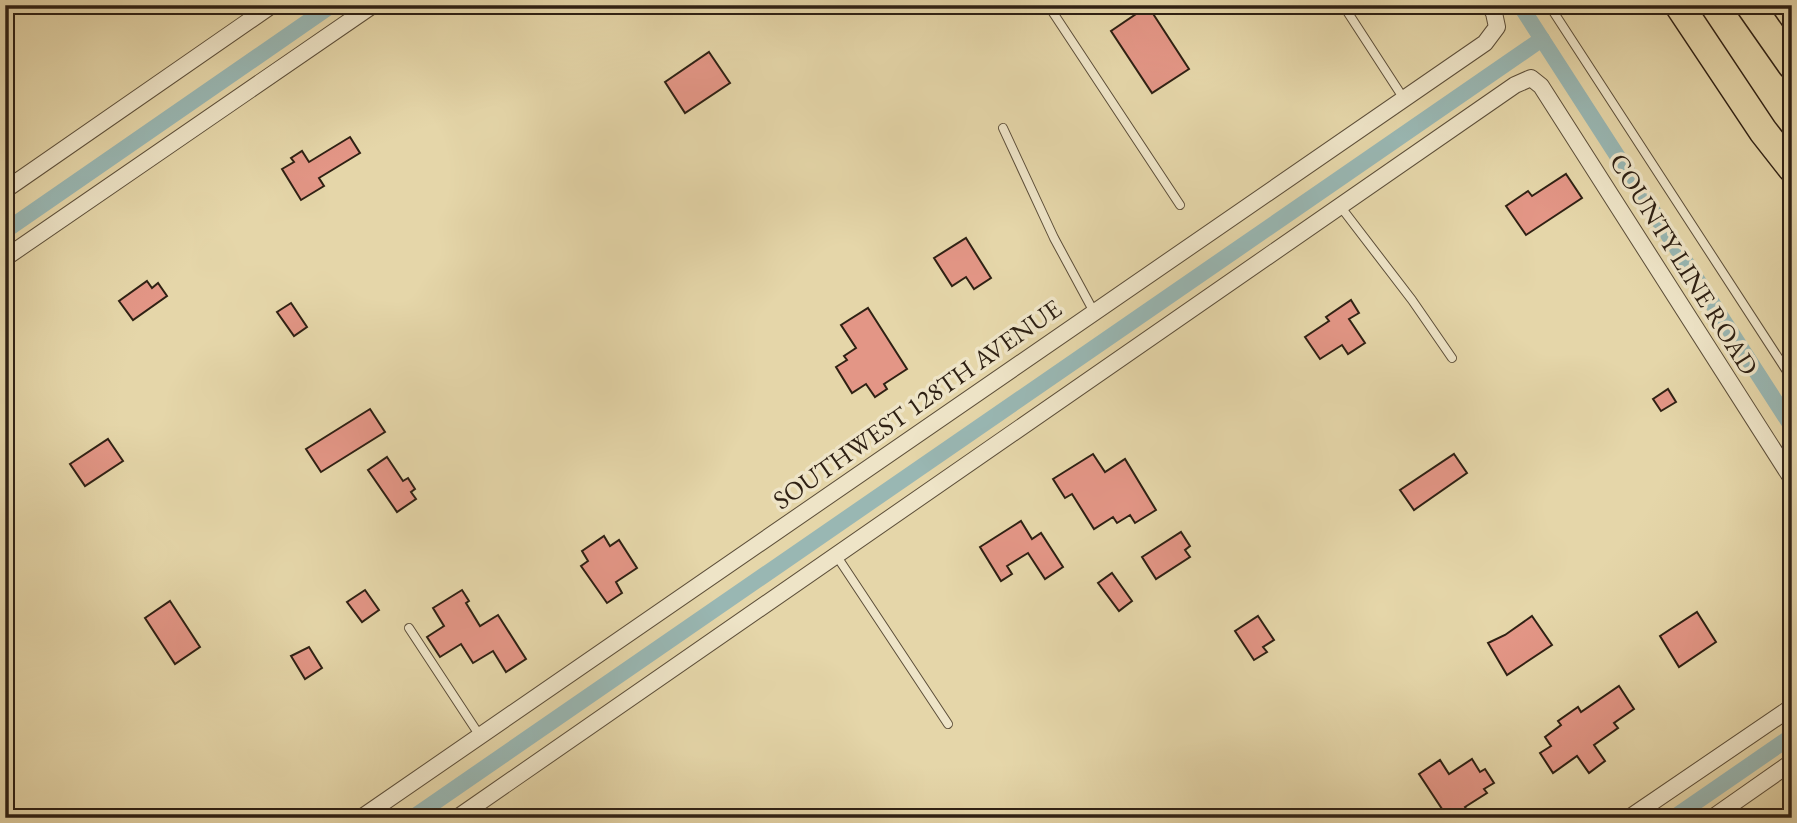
<svg xmlns="http://www.w3.org/2000/svg" width="1797" height="823" viewBox="0 0 1797 823" font-family="'EB Garamond',serif">
	<style>
		.lines { fill: none; stroke-linecap: round; stroke-linejoin: round }
		.canal { stroke: #99b7b3; stroke-width: 16 }
		.building { fill: #e39686; stroke: #2f2114; stroke-width: 2 }
		.service-casing { stroke: #5c4e39; stroke-width: 10 }
		.minor-casing { stroke: #5c4e39; stroke-width: 18 }
		.motorway-casing { stroke: #2f2114; stroke-width: 31 }
		.service { stroke: #eee4c7; stroke-width: 8 }
		.minor { stroke: #eee4c7; stroke-width: 16 }
		.motorway { stroke: #e5d6a9; stroke-width: 28 }
		.labels { text-anchor: middle; stroke-width: 7; stroke-linejoin: round; paint-order: stroke }
		.street-label { font-size: 26px; fill: #2f2114; stroke: #eee4c7 }
	</style>
	<rect width="100%" height="100%" fill="#e5d6a9"/>
	<filter id="stains"><feTurbulence type="fractalNoise" baseFrequency=".00286" numOctaves="4"/><feColorMatrix values="0 0 0 0 .2 0 0 0 0 .09 0 0 0 0 .02 0 0 0 .5 -.17"/></filter>
	<radialGradient id="worn" r=".72"><stop offset=".6" stop-color="#630" stop-opacity="0"/><stop offset="1" stop-color="#630" stop-opacity=".3"/></radialGradient>
	<g class="lines">
		<g class="canal">
			<polyline points="1520,5 1792,427"/>
			<polyline points="5,231 332,5"/>
			<polyline points="412,818 1542,39"/>
			<polyline points="1673,818 1792,736"/>
		</g>
	</g>
	<g class="building">
		<polygon points="1148,6 1189,69 1152,93 1111,31"/>
		<polygon points="709,52 730,83 685,113 665,82"/>
		<polygon points="350,137 360,153 319,178 324,186 301,200 282,169 294,162 291,158 302,151 309,162"/>
		<polygon points="1566,174 1582,198 1526,235 1506,206 1528,191 1532,196"/>
		<polygon points="966,238 991,278 974,289 966,277 952,286 934,258"/>
		<polygon points="147,281 152,288 158,283 167,296 133,320 119,301"/>
		<polygon points="1351,300 1359,313 1349,319 1365,343 1348,354 1342,345 1320,359 1305,337 1329,321 1326,317"/>
		<polygon points="291,303 307,327 294,336 277,312"/>
		<polygon points="868,308 907,369 884,384 887,389 875,397 866,384 852,393 836,367 847,360 844,356 856,348 841,325"/>
		<polygon points="1668,389 1676,402 1661,411 1653,399"/>
		<polygon points="370,409 385,432 321,472 306,449"/>
		<polygon points="108,439 123,461 85,486 70,464"/>
		<polygon points="1093,454 1105,472 1125,459 1156,510 1135,523 1130,515 1117,523 1113,517 1094,529 1072,494 1065,498 1053,479"/>
		<polygon points="1454,454 1467,473 1414,510 1400,490"/>
		<polygon points="387,457 403,481 408,478 415,489 411,492 416,499 397,512 368,470"/>
		<polygon points="1021,521 1032,539 1041,533 1063,567 1045,579 1028,553 1007,566 1012,574 1001,581 980,547"/>
		<polygon points="1181,532 1190,546 1185,550 1190,557 1156,579 1142,557"/>
		<polygon points="604,536 610,546 619,540 637,568 616,582 622,593 607,603 581,566 588,561 582,551"/>
		<polygon points="1112,573 1132,601 1119,611 1098,583"/>
		<polygon points="365,590 379,610 362,622 347,602"/>
		<polygon points="462,590 469,601 466,603 480,626 498,615 526,659 506,672 493,651 473,663 461,644 440,657 427,637 444,626 433,608"/>
		<polygon points="170,601 200,647 175,664 145,618"/>
		<polygon points="1697,612 1716,642 1679,667 1660,636"/>
		<polygon points="1258,616 1274,640 1263,647 1267,652 1254,660 1235,631"/>
		<polygon points="1532,616 1552,645 1507,675 1488,643 1505,635"/>
		<polygon points="309,647 322,668 305,679 291,656"/>
		<polygon points="1619,686 1634,709 1614,723 1618,728 1594,745 1605,761 1589,773 1577,756 1553,773 1540,753 1551,746 1545,737 1561,725 1558,721 1578,707 1581,712"/>
		<polygon points="1472,759 1480,772 1485,769 1494,783 1484,789 1487,793 1465,807 1472,818 1448,818 1419,774 1440,760 1449,774"/>
	</g>
	<g class="lines">
		<defs>
			<g id="service">
				<polyline points="1048,5 1180,205"/>
				<polyline points="1343,5 1404,99"/>
				<polyline points="1549,5 1792,379"/>
				<polyline points="1003,128 1054,238 1094,312"/>
				<polyline points="1340,206 1412,300 1452,358"/>
				<polyline points="836,555 948,724"/>
				<polyline points="409,628 480,736"/>
			</g>
			<g id="minor">
				<polyline points="5,190 272,5"/>
				<polyline points="5,258 373,5"/>
				<polyline points="361,818 1485,43 1497,27 1494,13 1489,5"/>
				<polyline points="457,818 1515,85 1531,78 1541,86 1792,479"/>
				<polyline points="1629,818 1792,707"/>
				<polyline points="1712,818 1792,762"/>
			</g>
			<g id="motorway">
				<polyline points="1679,5 1763,131 1792,168"/>
				<polyline points="1750,5 1792,65"/>
			</g>
		</defs>
		<use href="#service" class="service-casing"/>
		<use href="#minor" class="minor-casing"/>
		<use href="#motorway" class="motorway-casing"/>
		<use href="#service" class="service"/>
		<use href="#minor" class="minor"/>
		<use href="#motorway" class="motorway"/>
	</g>
	<g class="labels">
		<g class="street-label">
			<text transform="translate(1684 264) rotate(58)" y="9">COUNTY LINE ROAD</text>
			<text transform="translate(917 404) rotate(-35)" y="9">SOUTHWEST 128TH AVENUE</text>
		</g>
	</g>
	<rect width="1797" height="823" fill="none" stroke="#e5d6a9" stroke-width="28"/>
	<rect x="7" y="7" width="1783" height="809" fill="none" stroke="#2f2114" stroke-width="3.5"/>
	<rect x="14" y="14" width="1769" height="795" fill="none" stroke="#2f2114" stroke-width="2"/>
	<rect width="100%" height="100%" filter="url(#stains)"/>
	<rect width="100%" height="100%" fill="url(#worn)"/>
</svg>
